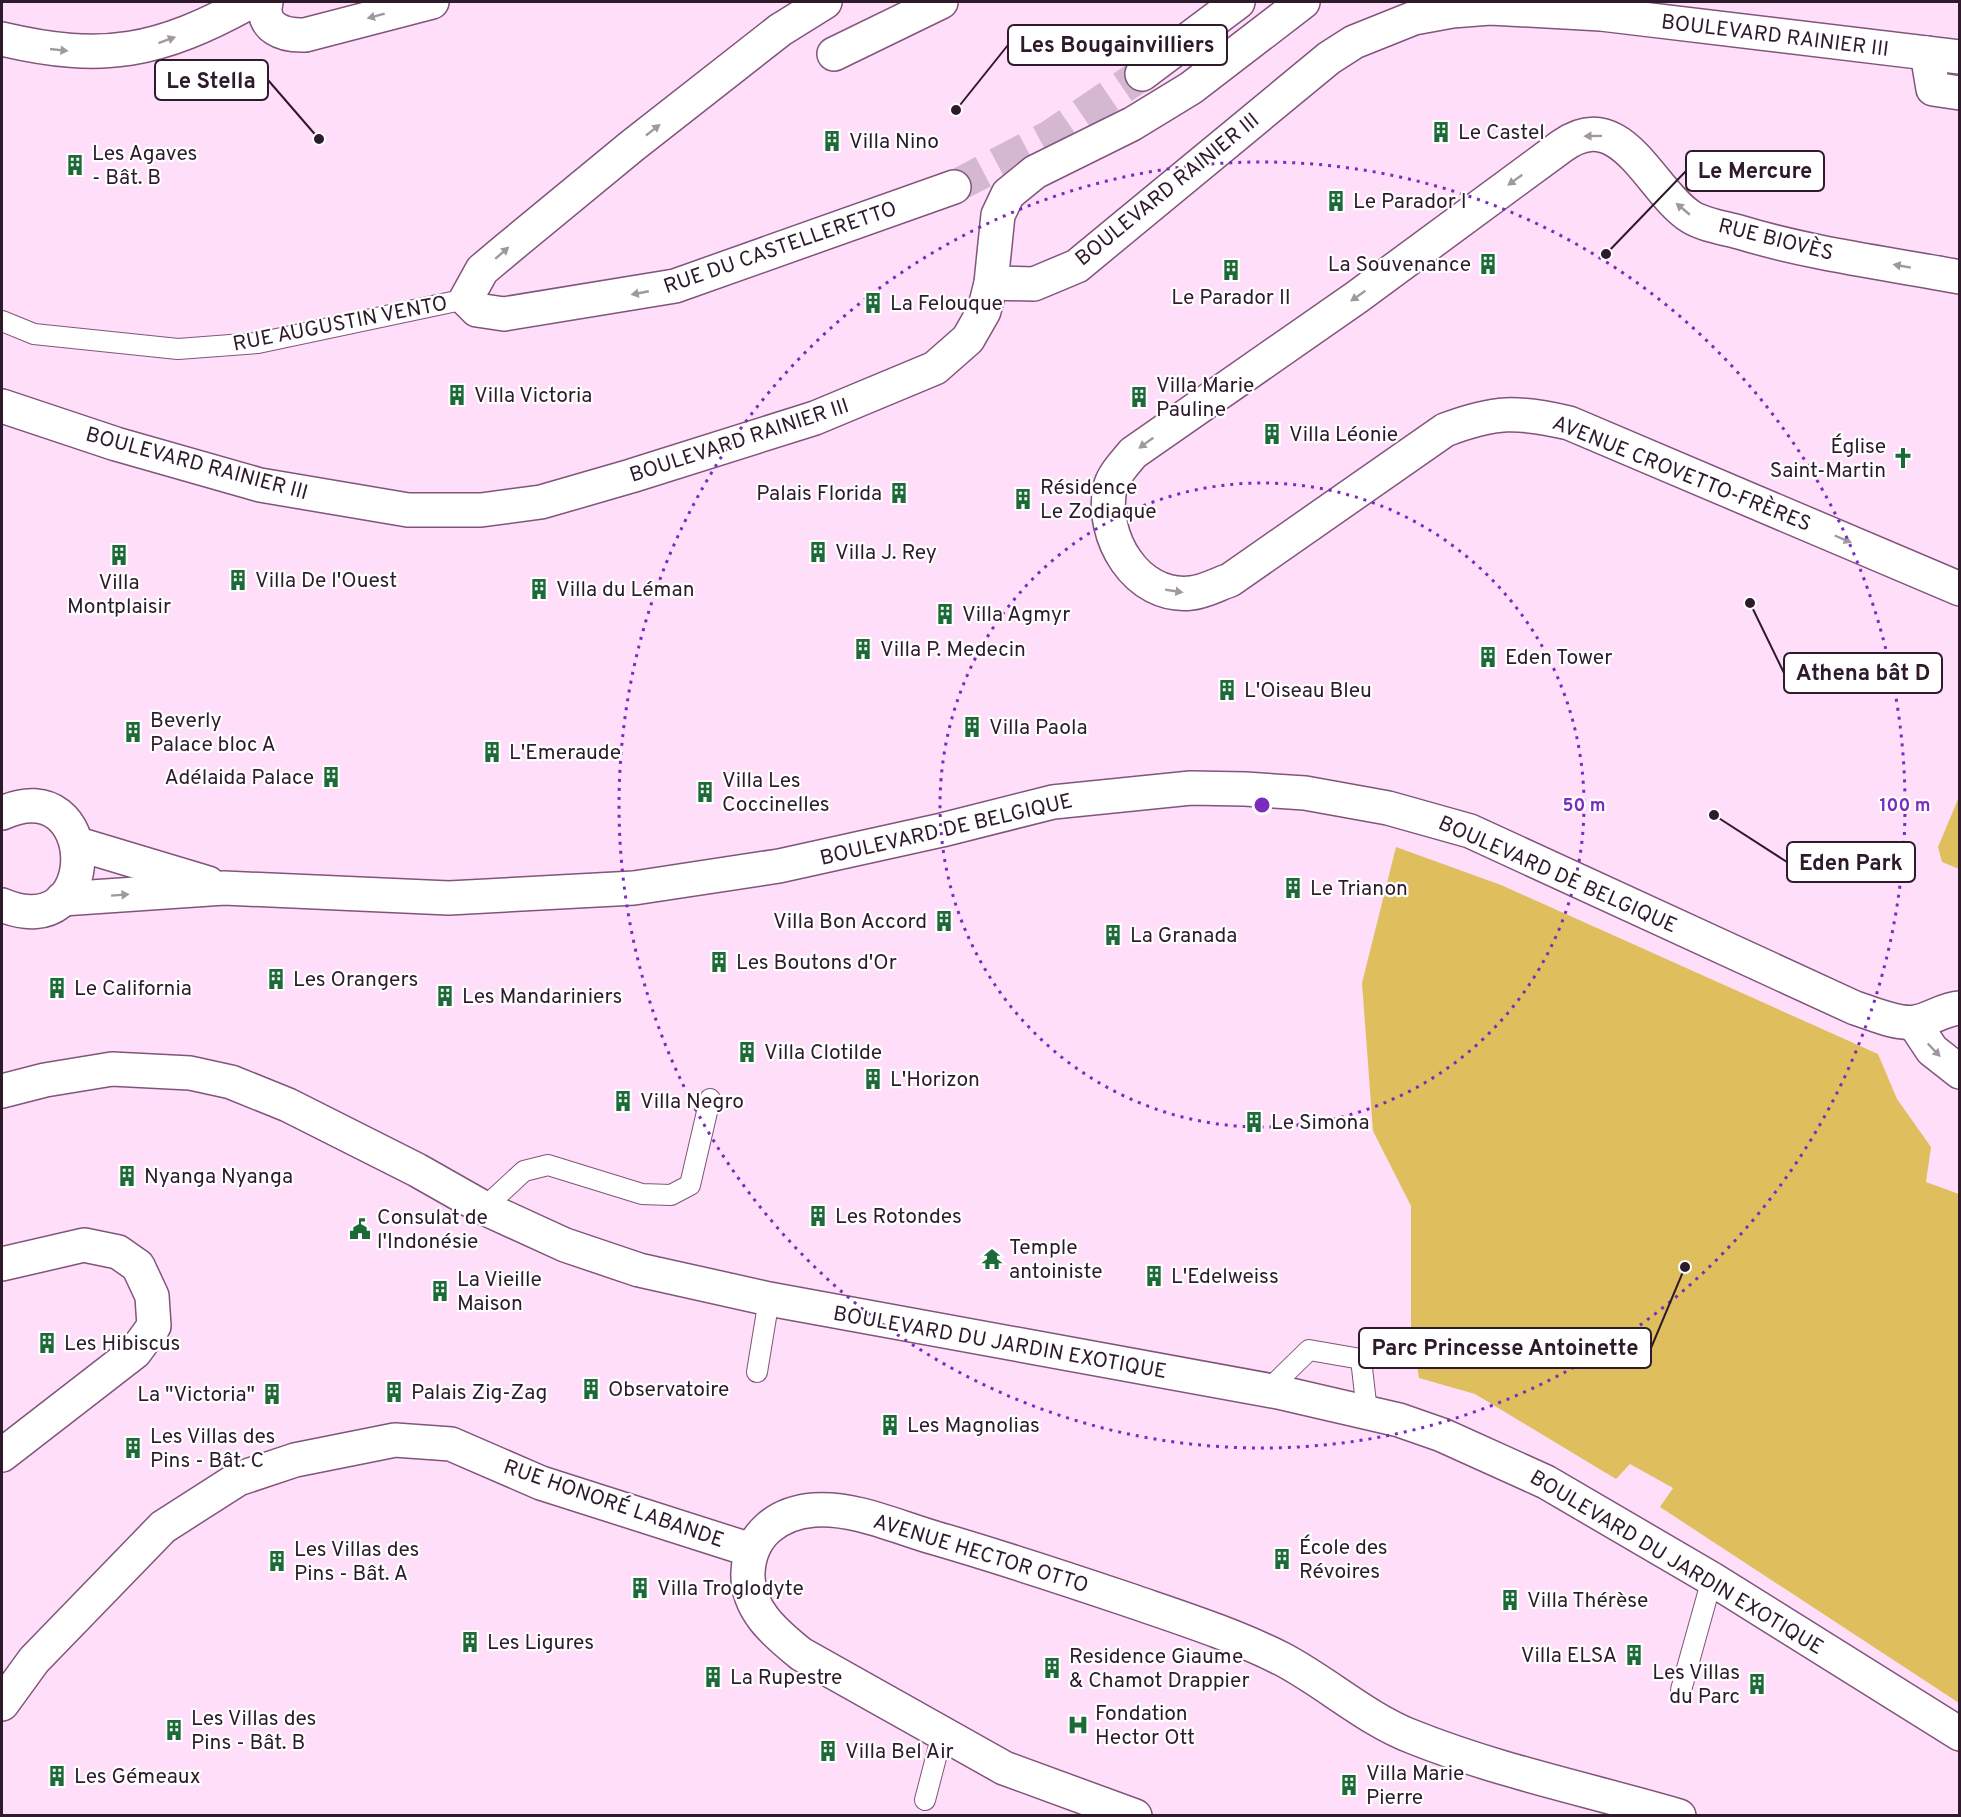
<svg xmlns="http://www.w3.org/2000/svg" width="1961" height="1817" viewBox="0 0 1961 1817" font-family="Overpass,sans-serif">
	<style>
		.green { fill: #dfbf5d }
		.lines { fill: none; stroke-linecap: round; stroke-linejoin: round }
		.street-tunnel { stroke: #d4b7d0; stroke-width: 33; stroke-dasharray: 33 16; stroke-linecap: butt }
		.lane-casing { stroke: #81547b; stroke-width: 22 }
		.street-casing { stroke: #81547b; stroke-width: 36 }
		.secondary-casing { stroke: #81547b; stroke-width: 36 }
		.lane { stroke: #fff; stroke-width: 20 }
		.street { stroke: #fff; stroke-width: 33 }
		.secondary { stroke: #fff; stroke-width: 33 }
		.oneway { fill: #a098a0 }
		.ring { fill: none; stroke: #7b2cbf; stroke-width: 3; stroke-dasharray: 3 6 }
		.labels { text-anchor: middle; stroke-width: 4.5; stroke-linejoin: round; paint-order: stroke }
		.street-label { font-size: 21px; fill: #2d1a2b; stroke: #fff }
		.poi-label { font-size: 21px; fill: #2d1a2b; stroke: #fff; text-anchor: start }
		.centre { fill: #7b2cbf; stroke: #fff; stroke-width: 3 }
		.ring-label { font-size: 18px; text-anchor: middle; font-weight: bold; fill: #7b2cbf; stroke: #fff; stroke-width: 4.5; stroke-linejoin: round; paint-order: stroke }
		.leader { fill: none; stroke: #2d1a2b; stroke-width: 2 }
		.callout-dot { fill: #2d1a2b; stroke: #fff; stroke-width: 2 }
		.callout { fill: #fff; stroke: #2d1a2b; stroke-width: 2 }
		.callout-label { font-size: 22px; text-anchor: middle; font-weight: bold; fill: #2d1a2b }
	</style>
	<rect width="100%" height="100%" fill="#fedef9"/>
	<g class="green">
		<polygon points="1959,797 1960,869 1959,869 1942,862 1938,847"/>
		<polygon points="1396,847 1501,885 1878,1054 1897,1099 1931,1147 1926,1182 1959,1194 1959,1703 1660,1507 1673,1488 1630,1464 1616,1479 1475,1394 1419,1378 1411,1328 1411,1206 1373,1131 1362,983"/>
	</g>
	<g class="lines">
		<polyline class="street-tunnel" points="954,187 1051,136 1142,74"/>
		<defs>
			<g id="lane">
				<polyline points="2,321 34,334 178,349 258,343 466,299"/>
				<polyline points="484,1208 524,1171 548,1165 642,1194 671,1195 690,1185 710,1099"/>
				<polyline points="757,1372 769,1299"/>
				<polyline points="1268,1390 1309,1350 1361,1359 1367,1412"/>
				<polyline points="1681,1690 1712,1579"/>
				<polyline points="925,1800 938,1750 946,1735"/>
			</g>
			<g id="street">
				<path d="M 266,2 C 260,28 284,36 305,35 L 432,2"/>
				<polyline points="825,2 780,30 632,146 507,249 482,270 466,299 477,310 504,314 675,286 954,187"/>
				<path d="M 2,39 C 104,63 159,52 250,2"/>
				<polyline points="1927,53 1933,89 1960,93"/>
				<polyline points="834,54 941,2"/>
				<polyline points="1142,74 1238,2"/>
				<path d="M 1960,277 C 1886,263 1811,254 1739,232 C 1724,228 1704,225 1691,217 C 1650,191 1622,103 1562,146 L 1357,297 L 1133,453 C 1125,463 1112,476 1110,488 C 1100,536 1136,599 1191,593 C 1204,592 1218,584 1230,580 L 1445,430 C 1495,411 1517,411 1569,423 L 1960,589"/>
				<polyline points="991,283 1034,284 1077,266 1329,58 1354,42 1414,18 1452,11 1490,8 1601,14 1960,57"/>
				<polyline points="2,1264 84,1245 118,1252 138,1266 152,1296 154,1326 135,1352 2,1455"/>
				<polyline points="2,1704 34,1660 163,1527 238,1479 295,1460 395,1440 451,1444 541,1483 751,1550"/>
				<path d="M 1135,1816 L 1004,1768 L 801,1654 C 775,1633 746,1609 748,1572 C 750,1535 777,1513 814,1510 C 854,1507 897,1527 935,1538 C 1000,1557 1064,1578 1129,1600 C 1181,1618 1232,1634 1282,1659 C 1326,1682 1366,1719 1413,1737 C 1498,1771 1590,1790 1679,1816"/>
			</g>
			<g id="secondary">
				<polyline points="2,406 116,444 260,485 408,510 481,510 541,502 631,476 815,418 935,368 968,339 984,311 991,283 998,215 1008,194 1035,172 1132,124 1191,88 1303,2"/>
				<path d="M 2,813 C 101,768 105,948 2,905"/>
				<polyline points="78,844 208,883"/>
				<path d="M 62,899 L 224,888 L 449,898 L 634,888 L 779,866 L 942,830 L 1053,802 L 1191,788 L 1245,789 L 1305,793 L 1388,808 L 1470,831 L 1855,1008 C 1872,1013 1897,1025 1915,1022 C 1930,1020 1943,1009 1960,1008"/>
				<polyline points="1914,1023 1932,1050 1960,1072"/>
				<polyline points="2,1091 45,1080 112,1069 190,1073 231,1082 288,1105 417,1170 484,1208 565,1245 639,1270 769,1299 1278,1392 1399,1420 1442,1435 1546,1482 1712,1579 1960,1734"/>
			</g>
		</defs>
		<use href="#lane" class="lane-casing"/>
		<use href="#street" class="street-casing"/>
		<use href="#secondary" class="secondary-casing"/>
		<use href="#lane" class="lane"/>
		<use href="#street" class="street"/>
		<use href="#secondary" class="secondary"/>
	</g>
	<defs><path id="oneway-solid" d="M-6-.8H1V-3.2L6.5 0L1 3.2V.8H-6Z" transform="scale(1.5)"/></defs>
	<g class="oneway">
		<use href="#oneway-solid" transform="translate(376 16) rotate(165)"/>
		<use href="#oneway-solid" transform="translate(167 40) rotate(-20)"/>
		<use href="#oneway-solid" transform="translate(59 50) rotate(6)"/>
		<use href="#oneway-solid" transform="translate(653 130) rotate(-38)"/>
		<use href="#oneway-solid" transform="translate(1593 136) rotate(179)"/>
		<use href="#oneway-solid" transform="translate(1515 180) rotate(144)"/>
		<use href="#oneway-solid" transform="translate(1683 209) rotate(-140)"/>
		<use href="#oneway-solid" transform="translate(502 253) rotate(-41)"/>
		<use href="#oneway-solid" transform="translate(1902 266) rotate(-170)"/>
		<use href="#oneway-solid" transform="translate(640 293) rotate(169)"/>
		<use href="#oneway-solid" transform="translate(1358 296) rotate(145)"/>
		<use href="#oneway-solid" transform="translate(1146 443) rotate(144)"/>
		<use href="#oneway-solid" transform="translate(1843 539) rotate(23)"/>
		<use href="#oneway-solid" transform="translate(1174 591) rotate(9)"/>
		<use href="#oneway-solid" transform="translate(120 895) rotate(-4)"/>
		<use href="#oneway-solid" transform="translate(1934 1050) rotate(46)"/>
	</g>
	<g class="ring">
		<circle cx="1262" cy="805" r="322"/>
		<circle cx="1262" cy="805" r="643"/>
	</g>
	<defs>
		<symbol id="building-bare" viewBox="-9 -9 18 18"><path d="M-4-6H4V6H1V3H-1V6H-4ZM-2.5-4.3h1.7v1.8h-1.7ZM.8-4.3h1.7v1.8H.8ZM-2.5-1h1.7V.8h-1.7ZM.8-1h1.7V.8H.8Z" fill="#1d6a39" stroke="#fff" stroke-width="2.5" paint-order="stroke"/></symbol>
		<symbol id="church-bare" viewBox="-9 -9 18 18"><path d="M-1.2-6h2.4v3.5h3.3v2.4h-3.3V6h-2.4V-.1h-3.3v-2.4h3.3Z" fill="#1d6a39" stroke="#fff" stroke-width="2.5" paint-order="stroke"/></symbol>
		<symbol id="civic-bare" viewBox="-9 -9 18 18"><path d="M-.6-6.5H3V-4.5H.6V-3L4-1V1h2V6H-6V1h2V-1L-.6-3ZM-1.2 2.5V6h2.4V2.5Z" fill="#1d6a39" stroke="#fff" stroke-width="2.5" paint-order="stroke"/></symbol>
		<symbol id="temple-bare" viewBox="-9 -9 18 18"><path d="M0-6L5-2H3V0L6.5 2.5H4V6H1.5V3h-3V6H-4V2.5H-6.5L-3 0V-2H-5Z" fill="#1d6a39" stroke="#fff" stroke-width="2.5" paint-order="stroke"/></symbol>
		<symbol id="hospital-bare" viewBox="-9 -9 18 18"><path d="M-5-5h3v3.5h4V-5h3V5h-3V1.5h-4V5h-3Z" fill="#1d6a39" stroke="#fff" stroke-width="2.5" paint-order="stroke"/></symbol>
	</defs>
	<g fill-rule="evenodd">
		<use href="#building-bare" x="1426" y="117" width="30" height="30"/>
		<use href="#building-bare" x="817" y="126" width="30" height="30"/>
		<use href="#building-bare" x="60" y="150" width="30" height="30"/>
		<use href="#building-bare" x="1321" y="186" width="30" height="30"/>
		<use href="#building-bare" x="1473" y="249" width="30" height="30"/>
		<use href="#building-bare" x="1216" y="255" width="30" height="30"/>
		<use href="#building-bare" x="858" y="288" width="30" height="30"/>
		<use href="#building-bare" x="442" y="380" width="30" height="30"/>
		<use href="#building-bare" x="1124" y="382" width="30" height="30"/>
		<use href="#building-bare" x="1257" y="419" width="30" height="30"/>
		<use href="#church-bare" x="1888" y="443" width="30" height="30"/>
		<use href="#building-bare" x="884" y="478" width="30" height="30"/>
		<use href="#building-bare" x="1008" y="484" width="30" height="30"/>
		<use href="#building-bare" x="803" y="537" width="30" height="30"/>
		<use href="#building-bare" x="104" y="540" width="30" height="30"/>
		<use href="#building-bare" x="223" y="565" width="30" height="30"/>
		<use href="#building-bare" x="524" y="574" width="30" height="30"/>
		<use href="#building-bare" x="930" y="599" width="30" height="30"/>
		<use href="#building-bare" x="848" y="634" width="30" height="30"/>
		<use href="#building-bare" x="1473" y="642" width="30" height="30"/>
		<use href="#building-bare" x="1212" y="675" width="30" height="30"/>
		<use href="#building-bare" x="957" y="712" width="30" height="30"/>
		<use href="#building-bare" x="118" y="717" width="30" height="30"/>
		<use href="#building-bare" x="477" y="737" width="30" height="30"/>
		<use href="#building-bare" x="316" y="762" width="30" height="30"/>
		<use href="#building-bare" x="690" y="777" width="30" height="30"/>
		<use href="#building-bare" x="1278" y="873" width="30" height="30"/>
		<use href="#building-bare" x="929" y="906" width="30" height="30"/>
		<use href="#building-bare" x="1098" y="920" width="30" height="30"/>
		<use href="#building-bare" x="704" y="947" width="30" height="30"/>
		<use href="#building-bare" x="261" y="964" width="30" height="30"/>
		<use href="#building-bare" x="42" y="973" width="30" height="30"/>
		<use href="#building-bare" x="430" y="981" width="30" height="30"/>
		<use href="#building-bare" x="732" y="1037" width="30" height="30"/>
		<use href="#building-bare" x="858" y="1064" width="30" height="30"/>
		<use href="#building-bare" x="608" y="1086" width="30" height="30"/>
		<use href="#building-bare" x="1239" y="1107" width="30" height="30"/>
		<use href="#building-bare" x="112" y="1161" width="30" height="30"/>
		<use href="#building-bare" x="803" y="1201" width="30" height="30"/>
		<use href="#civic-bare" x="345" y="1214" width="30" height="30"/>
		<use href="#temple-bare" x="977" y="1244" width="30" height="30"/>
		<use href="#building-bare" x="1139" y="1261" width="30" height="30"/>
		<use href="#building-bare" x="425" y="1276" width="30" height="30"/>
		<use href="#building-bare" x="32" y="1328" width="30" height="30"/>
		<use href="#building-bare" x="576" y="1374" width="30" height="30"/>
		<use href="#building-bare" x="379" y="1377" width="30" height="30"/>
		<use href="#building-bare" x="257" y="1379" width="30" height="30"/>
		<use href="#building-bare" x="875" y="1410" width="30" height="30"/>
		<use href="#building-bare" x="118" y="1433" width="30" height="30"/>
		<use href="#building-bare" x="1267" y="1544" width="30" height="30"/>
		<use href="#building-bare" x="262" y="1546" width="30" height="30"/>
		<use href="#building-bare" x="625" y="1573" width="30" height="30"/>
		<use href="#building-bare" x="1495" y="1585" width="30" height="30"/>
		<use href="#building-bare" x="455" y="1627" width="30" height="30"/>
		<use href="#building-bare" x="1619" y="1640" width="30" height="30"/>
		<use href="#building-bare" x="1037" y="1653" width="30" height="30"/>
		<use href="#building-bare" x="698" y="1662" width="30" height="30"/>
		<use href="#building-bare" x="1742" y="1669" width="30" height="30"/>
		<use href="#hospital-bare" x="1063" y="1710" width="30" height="30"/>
		<use href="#building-bare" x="159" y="1715" width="30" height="30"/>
		<use href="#building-bare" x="813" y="1736" width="30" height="30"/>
		<use href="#building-bare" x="42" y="1761" width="30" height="30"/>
		<use href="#building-bare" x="1334" y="1770" width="30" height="30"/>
	</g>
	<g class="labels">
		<g class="street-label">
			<text transform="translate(1775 35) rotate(7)" y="7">BOULEVARD RAINIER III</text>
			<text transform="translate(1167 189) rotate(-39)" y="7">BOULEVARD RAINIER III</text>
			<text transform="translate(1776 239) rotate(14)" y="7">RUE BIOVÈS</text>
			<text transform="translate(780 247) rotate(-19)" y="7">RUE DU CASTELLERETTO</text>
			<text transform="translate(340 323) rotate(-11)" y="7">RUE AUGUSTIN VENTO</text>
			<text transform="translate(739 440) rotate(-18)" y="7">BOULEVARD RAINIER III</text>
			<text transform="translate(197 463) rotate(15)" y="7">BOULEVARD RAINIER III</text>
			<text transform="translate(1682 473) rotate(22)" y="7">AVENUE CROVETTO-FRÈRES</text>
			<text transform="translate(946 829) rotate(-13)" y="7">BOULEVARD DE BELGIQUE</text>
			<text transform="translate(1558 874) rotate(24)" y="7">BOULEVARD DE BELGIQUE</text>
			<text transform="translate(1000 1342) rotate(10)" y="7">BOULEVARD DU JARDIN EXOTIQUE</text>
			<text transform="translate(614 1503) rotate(19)" y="7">RUE HONORÉ LABANDE</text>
			<text transform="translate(981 1553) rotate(17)" y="7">AVENUE HECTOR OTTO</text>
			<text transform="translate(1677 1562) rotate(31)" y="7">BOULEVARD DU JARDIN EXOTIQUE</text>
		</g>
		<g class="poi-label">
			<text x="1458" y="139">Le Castel</text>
			<text x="849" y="148">Villa Nino</text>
			<text x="92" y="160">Les Agaves<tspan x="92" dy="24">- Bât. B</tspan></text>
			<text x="1353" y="208">Le Parador I</text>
			<text x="1471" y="271" text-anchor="end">La Souvenance</text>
			<text x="1231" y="304" text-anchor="middle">Le Parador II</text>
			<text x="890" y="310">La Felouque</text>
			<text x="1156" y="392">Villa Marie<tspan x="1156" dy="24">Pauline</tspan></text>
			<text x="474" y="402">Villa Victoria</text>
			<text x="1289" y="441">Villa Léonie</text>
			<text x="1886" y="453" text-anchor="end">Église<tspan x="1886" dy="24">Saint-Martin</tspan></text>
			<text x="1040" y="494">Résidence<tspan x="1040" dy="24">Le Zodiaque</tspan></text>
			<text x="882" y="500" text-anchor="end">Palais Florida</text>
			<text x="835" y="559">Villa J. Rey</text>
			<text x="255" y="587">Villa De l'Ouest</text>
			<text x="119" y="589" text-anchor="middle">Villa<tspan x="119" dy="24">Montplaisir</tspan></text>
			<text x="556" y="596">Villa du Léman</text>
			<text x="962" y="621">Villa Agmyr</text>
			<text x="880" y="656">Villa P. Medecin</text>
			<text x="1505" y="664">Eden Tower</text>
			<text x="1244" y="697">L'Oiseau Bleu</text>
			<text x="150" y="727">Beverly<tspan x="150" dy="24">Palace bloc A</tspan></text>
			<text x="989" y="734">Villa Paola</text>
			<text x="509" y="759">L'Emeraude</text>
			<text x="314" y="784" text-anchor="end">Adélaida Palace</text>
			<text x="722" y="787">Villa Les<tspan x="722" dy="24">Coccinelles</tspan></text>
			<text x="1310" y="895">Le Trianon</text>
			<text x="927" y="928" text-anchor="end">Villa Bon Accord</text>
			<text x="1130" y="942">La Granada</text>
			<text x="736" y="969">Les Boutons d'Or</text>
			<text x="293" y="986">Les Orangers</text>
			<text x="74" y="995">Le California</text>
			<text x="462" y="1003">Les Mandariniers</text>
			<text x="764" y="1059">Villa Clotilde</text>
			<text x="890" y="1086">L'Horizon</text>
			<text x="640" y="1108">Villa Negro</text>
			<text x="1271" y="1129">Le Simona</text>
			<text x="144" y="1183">Nyanga Nyanga</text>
			<text x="835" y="1223">Les Rotondes</text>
			<text x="377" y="1224">Consulat de<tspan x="377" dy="24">l'Indonésie</tspan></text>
			<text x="1009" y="1254">Temple<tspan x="1009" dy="24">antoiniste</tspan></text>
			<text x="1171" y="1283">L'Edelweiss</text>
			<text x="457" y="1286">La Vieille<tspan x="457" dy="24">Maison</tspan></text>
			<text x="64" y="1350">Les Hibiscus</text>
			<text x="608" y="1396">Observatoire</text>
			<text x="411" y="1399">Palais Zig-Zag</text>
			<text x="255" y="1401" text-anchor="end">La "Victoria"</text>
			<text x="907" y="1432">Les Magnolias</text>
			<text x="150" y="1443">Les Villas des<tspan x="150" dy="24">Pins - Bât. C</tspan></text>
			<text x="1299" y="1554">École des<tspan x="1299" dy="24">Révoires</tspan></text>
			<text x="294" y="1556">Les Villas des<tspan x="294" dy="24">Pins - Bât. A</tspan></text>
			<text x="657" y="1595">Villa Troglodyte</text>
			<text x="1527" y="1607">Villa Thérèse</text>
			<text x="487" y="1649">Les Ligures</text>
			<text x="1617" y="1662" text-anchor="end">Villa ELSA</text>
			<text x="1069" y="1663">Residence Giaume<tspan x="1069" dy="24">&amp; Chamot Drappier</tspan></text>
			<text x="1740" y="1679" text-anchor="end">Les Villas<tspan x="1740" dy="24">du Parc</tspan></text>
			<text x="730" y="1684">La Rupestre</text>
			<text x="1095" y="1720">Fondation<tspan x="1095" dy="24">Hector Ott</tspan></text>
			<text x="191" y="1725">Les Villas des<tspan x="191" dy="24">Pins - Bât. B</tspan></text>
			<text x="845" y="1758">Villa Bel Air</text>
			<text x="1366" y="1780">Villa Marie<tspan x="1366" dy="24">Pierre</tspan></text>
			<text x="74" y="1783">Les Gémeaux</text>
		</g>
	</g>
	<circle cx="1262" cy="805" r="9" class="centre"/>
	<g class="ring-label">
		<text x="1584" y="811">50 m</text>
		<text x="1905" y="811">100 m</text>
	</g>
	<path class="leader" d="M956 110L1008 45M319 139L268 80M1606 254L1686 171M1750 603L1784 673M1714 815L1787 862M1685 1267L1651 1348"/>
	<g class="callout-dot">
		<circle cx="956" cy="110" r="6"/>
		<circle cx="319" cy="139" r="6"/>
		<circle cx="1606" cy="254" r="6"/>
		<circle cx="1750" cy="603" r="6"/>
		<circle cx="1714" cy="815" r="6"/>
		<circle cx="1685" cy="1267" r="6"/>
	</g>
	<g class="callout">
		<rect x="1008" y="25" width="219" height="40" rx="6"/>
		<rect x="155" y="60" width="113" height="40" rx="6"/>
		<rect x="1686" y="151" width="138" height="40" rx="6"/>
		<rect x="1784" y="653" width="158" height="40" rx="6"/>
		<rect x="1787" y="842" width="128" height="40" rx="6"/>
		<rect x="1359" y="1328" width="292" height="40" rx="6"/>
	</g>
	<g class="callout-label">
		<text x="1117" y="52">Les Bougainvilliers</text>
		<text x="211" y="88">Le Stella</text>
		<text x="1755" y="178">Le Mercure</text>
		<text x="1863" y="680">Athena bât D</text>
		<text x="1851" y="870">Eden Park</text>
		<text x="1505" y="1355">Parc Princesse Antoinette</text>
	</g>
	<rect width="1961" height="1817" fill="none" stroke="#2d1a2b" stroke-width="6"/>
</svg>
